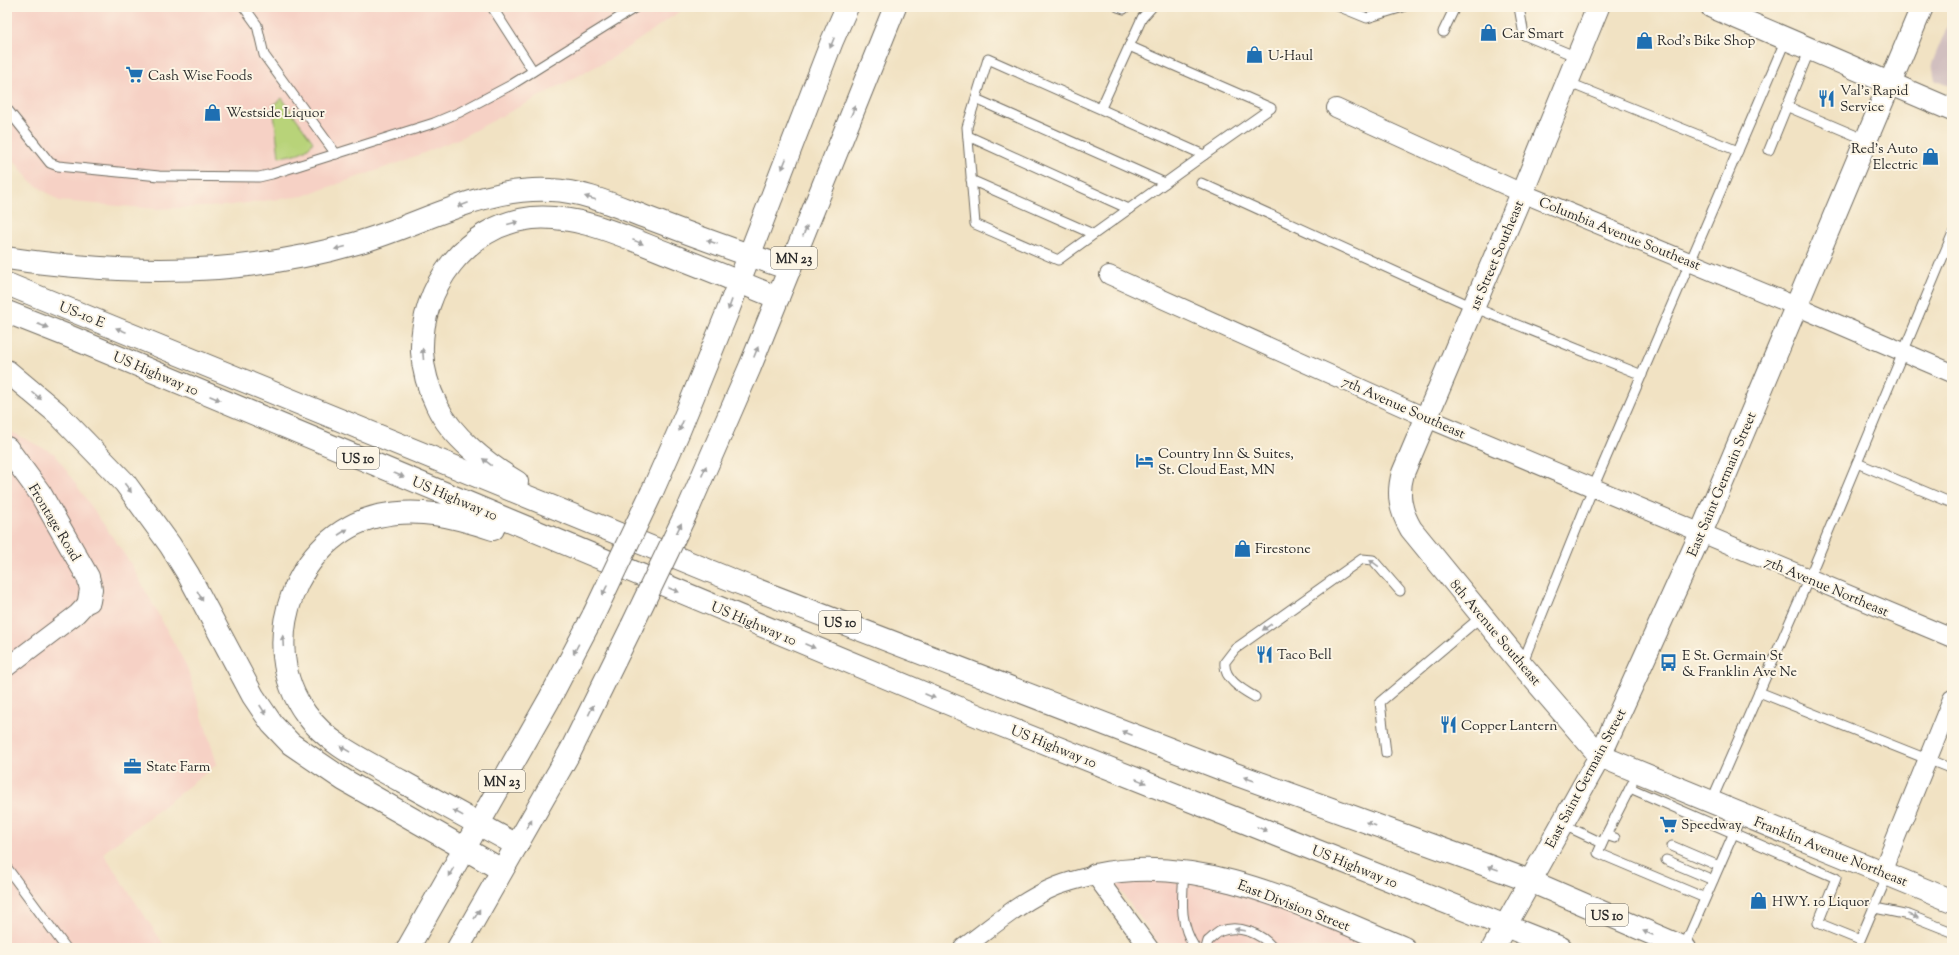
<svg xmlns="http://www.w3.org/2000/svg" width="1959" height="955" viewBox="0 0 1959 955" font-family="'Sorts Mill Goudy',serif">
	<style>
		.built { fill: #f6d1c5 }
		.industrial { fill: #d1bfbf }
		.green { fill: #b8d379; stroke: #727f52 }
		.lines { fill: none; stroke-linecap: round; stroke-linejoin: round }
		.lane-casing { stroke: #706b60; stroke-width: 11 }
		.street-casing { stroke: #706b60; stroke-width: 20 }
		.secondary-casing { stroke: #706b60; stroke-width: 24 }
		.highway-casing { stroke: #706b60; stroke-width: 24 }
		.lane { stroke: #fff; stroke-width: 9 }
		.street { stroke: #fff; stroke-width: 18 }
		.secondary { stroke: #fff; stroke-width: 22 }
		.highway { stroke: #fff; stroke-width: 22 }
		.highway-bridge-casing { stroke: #706b60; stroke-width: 24; stroke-linecap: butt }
		.highway-bridge { stroke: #fff; stroke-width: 22 }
		.oneway { fill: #a0a0a0 }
		.labels { text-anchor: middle; stroke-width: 4; stroke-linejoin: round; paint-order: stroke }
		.shield { fill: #fcf5e5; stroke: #6a6863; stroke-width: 1 }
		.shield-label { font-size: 13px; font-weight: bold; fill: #2b2b2b }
		.poi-label { font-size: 14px; fill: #2b2b2b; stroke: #fcf5e5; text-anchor: start }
		.street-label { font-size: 14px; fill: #2b2b2b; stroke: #fcf5e5 }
	</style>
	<rect width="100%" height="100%" fill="#fcf5e5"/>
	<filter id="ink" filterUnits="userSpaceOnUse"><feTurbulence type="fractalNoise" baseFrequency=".025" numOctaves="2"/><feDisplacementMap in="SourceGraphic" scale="8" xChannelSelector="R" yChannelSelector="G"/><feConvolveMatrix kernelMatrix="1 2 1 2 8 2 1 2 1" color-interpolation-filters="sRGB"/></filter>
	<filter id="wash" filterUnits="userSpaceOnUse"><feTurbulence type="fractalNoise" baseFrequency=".012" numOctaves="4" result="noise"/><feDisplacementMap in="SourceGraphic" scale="16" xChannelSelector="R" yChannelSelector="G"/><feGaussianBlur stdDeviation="0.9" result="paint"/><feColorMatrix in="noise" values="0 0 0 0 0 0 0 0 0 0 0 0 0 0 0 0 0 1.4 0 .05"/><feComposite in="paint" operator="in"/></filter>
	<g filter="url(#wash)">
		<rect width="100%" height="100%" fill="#f1e2c3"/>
		<g class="built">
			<polygon points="7,7 686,7 614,57 460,138 404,161 303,196 223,206 157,209 59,201 30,181 7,151"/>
			<polygon points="7,430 55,454 131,564 187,667 217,764 103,853 166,948 7,948"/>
			<polygon points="1144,878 1236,888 1381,948 1162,948 1114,882"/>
		</g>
		<polygon class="industrial" points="1952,15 1952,87 1935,80 1932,63"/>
		<path class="green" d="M 282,98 L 313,142 C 306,154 291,155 279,157 L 273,105 Z"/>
	</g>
	<g filter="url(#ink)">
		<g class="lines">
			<defs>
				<g id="lane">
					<polyline points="244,7 257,25 264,55 336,154"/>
					<polyline points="492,7 533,71"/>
					<polyline points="1118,7 1124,9"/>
					<polyline points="1340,7 1367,18 1403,7"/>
					<polyline points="1519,7 1524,35 1577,57"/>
					<polyline points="1443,32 1455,7"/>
					<polyline points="1129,46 1271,108 1204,155"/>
					<polygon points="988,59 1204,155 1058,260 975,224 967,127"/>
					<polyline points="1567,82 1738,151"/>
					<polyline points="976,99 1165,183"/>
					<polyline points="1786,106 1866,140"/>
					<polyline points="1101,108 1142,18 1152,7"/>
					<polyline points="7,109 50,163 58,166 159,176 259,177 272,174 434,123 460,112 511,85 636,7"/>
					<polyline points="968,136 1129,209"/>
					<polyline points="1769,150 1810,49"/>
					<polyline points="971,180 1093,234"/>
					<polyline points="1201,183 1473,307 1642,375"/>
					<polyline points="1857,463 1952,503"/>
					<polyline points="1522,664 1593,488 1786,39"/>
					<polyline points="1759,692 1952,769"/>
					<path d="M 1255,697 C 1243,690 1223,679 1225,662 L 1235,649 L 1362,559 L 1373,560 L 1400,591"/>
					<polyline points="1386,753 1380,702 1482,616"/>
					<polyline points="1630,788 1836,878 1818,923 1860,940 1888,874"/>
					<polyline points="1711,802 1809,578 1952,235"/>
					<polyline points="1562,824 1602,843"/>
					<polyline points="1606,835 1598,853 1705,898"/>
					<polyline points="1615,838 1606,835 1632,784"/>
					<polyline points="1672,846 1719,866"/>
					<polyline points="1666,860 1713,880"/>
					<polyline points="7,868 66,948"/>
					<path d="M 1184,872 C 1182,901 1179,923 1195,948"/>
					<polyline points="1875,908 1909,915 1952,932"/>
					<polyline points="1684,947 1742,814"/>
					<path d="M 1206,948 L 1208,941 C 1212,938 1216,933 1221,931 C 1239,924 1262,934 1273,948"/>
				</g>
				<g id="street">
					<polyline points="1336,108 1522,193 1796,306 1952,373"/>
					<polyline points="1109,275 1427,418 1952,638"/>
					<polyline points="7,667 77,614 89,601"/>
					<polyline points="1882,872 1952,699"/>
					<path d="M 963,948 C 993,926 1022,900 1057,886 C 1070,881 1083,878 1095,875 L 1149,948"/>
				</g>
				<g id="secondary">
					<path d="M 1598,7 L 1522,193 L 1403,473 C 1397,494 1400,510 1411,529 L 1522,665 L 1600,756 L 1952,901"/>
					<polyline points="1712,7 1952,110"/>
					<polyline points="7,448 40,493 88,577 91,589 89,601"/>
					<path d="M 1095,875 C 1204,852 1307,908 1404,948"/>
					<polyline points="1493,948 1600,756 1701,533 1922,7"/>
				</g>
				<g id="highway">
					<path d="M 7,258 C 30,262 52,264 75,266 C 172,275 264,270 357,243 C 421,225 483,186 551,190 C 585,191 618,207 648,218 C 695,236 742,253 790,269"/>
					<polyline points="7,284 739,583 1232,773 1530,881 1685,948"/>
					<polyline points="7,312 68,336 988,720 1561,948"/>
					<polyline points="7,371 57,413 125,483 170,545 188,574 253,696 272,724 291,744 344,780 502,870"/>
					<path d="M 517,482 C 488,465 451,436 437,406 C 429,390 423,370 422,352 C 420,288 466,225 532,218 C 579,214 625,237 669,254 C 705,268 742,283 778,298"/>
					<polyline points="652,492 679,431 727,313 832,41 847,7"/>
					<polyline points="689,507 750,367 895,7"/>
					<path d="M 493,529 C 455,516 418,507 378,516 C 295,536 255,645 306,714 C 329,746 368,762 401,781 C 439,802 478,824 517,845"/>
					<polyline points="408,948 549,700 594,614"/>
					<polyline points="458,948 571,750 632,626"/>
				</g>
			</defs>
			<use href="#lane" class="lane-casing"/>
			<use href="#street" class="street-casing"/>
			<use href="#secondary" class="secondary-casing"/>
			<use href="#highway" class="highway-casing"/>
			<use href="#lane" class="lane"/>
			<use href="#street" class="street"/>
			<use href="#secondary" class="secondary"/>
			<use href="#highway" class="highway"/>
			<defs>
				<g id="highway-bridge">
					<polyline points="594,614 652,492"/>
					<polyline points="632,626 689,507"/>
				</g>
			</defs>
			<use href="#highway-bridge" class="highway-bridge-casing"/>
			<use href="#highway-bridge" class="highway-bridge"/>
		</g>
		<defs><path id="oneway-solid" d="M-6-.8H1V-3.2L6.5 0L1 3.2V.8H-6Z"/></defs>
		<g class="oneway">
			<use href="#oneway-solid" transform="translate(832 43) rotate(112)"/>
			<use href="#oneway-solid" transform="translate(853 111) rotate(-68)"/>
			<use href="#oneway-solid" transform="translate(784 164) rotate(112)"/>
			<use href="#oneway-solid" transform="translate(590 198) rotate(-162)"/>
			<use href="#oneway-solid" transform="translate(463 205) rotate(159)"/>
			<use href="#oneway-solid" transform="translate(513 223) rotate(-14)"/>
			<use href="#oneway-solid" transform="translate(805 231) rotate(-68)"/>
			<use href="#oneway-solid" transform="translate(638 242) rotate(22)"/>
			<use href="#oneway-solid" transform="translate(712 242) rotate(-160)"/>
			<use href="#oneway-solid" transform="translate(340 248) rotate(166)"/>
			<use href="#oneway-solid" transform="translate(730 305) rotate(110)"/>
			<use href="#oneway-solid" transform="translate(43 326) rotate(21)"/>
			<use href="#oneway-solid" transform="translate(121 330) rotate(-158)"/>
			<use href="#oneway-solid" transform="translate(756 352) rotate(-68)"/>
			<use href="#oneway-solid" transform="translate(423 354) rotate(-95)"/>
			<use href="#oneway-solid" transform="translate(37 396) rotate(41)"/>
			<use href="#oneway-solid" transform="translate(215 398) rotate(23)"/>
			<use href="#oneway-solid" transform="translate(681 426) rotate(112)"/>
			<use href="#oneway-solid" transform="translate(487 462) rotate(-143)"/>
			<use href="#oneway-solid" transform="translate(704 471) rotate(-67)"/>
			<use href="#oneway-solid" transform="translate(399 475) rotate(23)"/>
			<use href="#oneway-solid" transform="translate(128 488) rotate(53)"/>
			<use href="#oneway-solid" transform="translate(679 528) rotate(-64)"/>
			<use href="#oneway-solid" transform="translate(343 532) rotate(-33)"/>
			<use href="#oneway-solid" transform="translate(1374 563) rotate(-144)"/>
			<use href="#oneway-solid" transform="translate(605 590) rotate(116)"/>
			<use href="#oneway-solid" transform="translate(674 590) rotate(23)"/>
			<use href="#oneway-solid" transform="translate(200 596) rotate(61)"/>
			<use href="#oneway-solid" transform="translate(1267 627) rotate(145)"/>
			<use href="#oneway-solid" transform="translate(283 641) rotate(-93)"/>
			<use href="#oneway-solid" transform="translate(810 646) rotate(23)"/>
			<use href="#oneway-solid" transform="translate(576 649) rotate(118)"/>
			<use href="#oneway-solid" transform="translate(930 696) rotate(23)"/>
			<use href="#oneway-solid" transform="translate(263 710) rotate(57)"/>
			<use href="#oneway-solid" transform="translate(591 710) rotate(-64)"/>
			<use href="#oneway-solid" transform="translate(1127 733) rotate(-159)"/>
			<use href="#oneway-solid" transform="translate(345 749) rotate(-149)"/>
			<use href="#oneway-solid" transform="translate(1249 779) rotate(-160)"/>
			<use href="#oneway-solid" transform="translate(1141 781) rotate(22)"/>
			<use href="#oneway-solid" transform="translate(458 813) rotate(-151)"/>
			<use href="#oneway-solid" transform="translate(529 824) rotate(-60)"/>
			<use href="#oneway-solid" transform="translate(1371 824) rotate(-160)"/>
			<use href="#oneway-solid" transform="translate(1262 829) rotate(22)"/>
			<use href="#oneway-solid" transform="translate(1493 868) rotate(-160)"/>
			<use href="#oneway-solid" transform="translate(451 872) rotate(120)"/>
			<use href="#oneway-solid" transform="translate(477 914) rotate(-60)"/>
			<use href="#oneway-solid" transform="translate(1913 916) rotate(20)"/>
			<use href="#oneway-solid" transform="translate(1240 930) rotate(-171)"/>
			<use href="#oneway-solid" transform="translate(1648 933) rotate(-157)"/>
		</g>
	</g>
	<defs>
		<symbol id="shop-bare" viewBox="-9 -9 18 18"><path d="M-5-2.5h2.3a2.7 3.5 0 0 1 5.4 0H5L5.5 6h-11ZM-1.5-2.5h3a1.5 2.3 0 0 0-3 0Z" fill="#1f6fb2" stroke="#fcf5e5" stroke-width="2.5" paint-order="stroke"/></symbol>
		<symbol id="supermarket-bare" viewBox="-9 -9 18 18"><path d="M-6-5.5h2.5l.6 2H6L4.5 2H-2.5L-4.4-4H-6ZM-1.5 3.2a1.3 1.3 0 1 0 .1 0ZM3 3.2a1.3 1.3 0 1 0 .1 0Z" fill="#1f6fb2" stroke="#fcf5e5" stroke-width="2.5" paint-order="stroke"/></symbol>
		<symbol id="restaurant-bare" viewBox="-9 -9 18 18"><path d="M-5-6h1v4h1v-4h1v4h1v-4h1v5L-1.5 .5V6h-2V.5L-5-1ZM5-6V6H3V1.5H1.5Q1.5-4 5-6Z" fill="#1f6fb2" stroke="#fcf5e5" stroke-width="2.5" paint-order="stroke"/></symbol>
		<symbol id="hotel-bare" viewBox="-9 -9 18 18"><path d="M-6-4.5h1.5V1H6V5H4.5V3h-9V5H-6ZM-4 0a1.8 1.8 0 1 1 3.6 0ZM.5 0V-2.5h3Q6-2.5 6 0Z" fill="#1f6fb2" stroke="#fcf5e5" stroke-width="2.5" paint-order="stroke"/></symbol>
		<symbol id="bus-bare" viewBox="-9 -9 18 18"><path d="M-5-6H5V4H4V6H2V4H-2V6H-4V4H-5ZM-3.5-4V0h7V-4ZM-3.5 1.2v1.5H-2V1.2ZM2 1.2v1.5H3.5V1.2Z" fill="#1f6fb2" stroke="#fcf5e5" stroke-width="2.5" paint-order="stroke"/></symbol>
		<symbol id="office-bare" viewBox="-9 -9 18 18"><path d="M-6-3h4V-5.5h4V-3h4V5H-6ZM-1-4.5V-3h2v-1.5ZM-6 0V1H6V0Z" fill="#1f6fb2" stroke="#fcf5e5" stroke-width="2.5" paint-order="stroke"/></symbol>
	</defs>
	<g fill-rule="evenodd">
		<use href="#shop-bare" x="1476" y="20" width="25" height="25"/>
		<use href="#shop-bare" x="1632" y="28" width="25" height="25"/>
		<use href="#shop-bare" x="1242" y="42" width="25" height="25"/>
		<use href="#supermarket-bare" x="122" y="62" width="25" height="25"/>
		<use href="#restaurant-bare" x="1814" y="86" width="25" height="25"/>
		<use href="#shop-bare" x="200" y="100" width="25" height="25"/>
		<use href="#shop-bare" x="1918" y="144" width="25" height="25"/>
		<use href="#hotel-bare" x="1132" y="448" width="25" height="25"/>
		<use href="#shop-bare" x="1230" y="536" width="25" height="25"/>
		<use href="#restaurant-bare" x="1252" y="642" width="25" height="25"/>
		<use href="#bus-bare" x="1656" y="650" width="25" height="25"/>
		<use href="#restaurant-bare" x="1436" y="712" width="25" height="25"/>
		<use href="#office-bare" x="120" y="754" width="25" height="25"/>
		<use href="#supermarket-bare" x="1656" y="812" width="25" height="25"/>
		<use href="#shop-bare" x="1746" y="888" width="25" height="25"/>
	</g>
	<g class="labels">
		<g class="shield">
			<rect x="771" y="247" width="46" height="22" rx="3"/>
			<rect x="337" y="447" width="42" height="22" rx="3"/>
			<rect x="819" y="611" width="42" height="22" rx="3"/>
			<rect x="479" y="770" width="46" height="22" rx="3"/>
			<rect x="1586" y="904" width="42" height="22" rx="3"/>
		</g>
		<g class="shield-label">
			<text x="794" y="263">MN 23</text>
			<text x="358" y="463">US 10</text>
			<text x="840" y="627">US 10</text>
			<text x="502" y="786">MN 23</text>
			<text x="1607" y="920">US 10</text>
		</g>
		<g class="poi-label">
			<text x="1502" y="38">Car Smart</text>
			<text x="1657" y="45">Rod’s Bike Shop</text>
			<text x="1268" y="60">U-Haul</text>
			<text x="148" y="80">Cash Wise Foods</text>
			<text x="1840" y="95">Val's Rapid<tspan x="1840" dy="16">Service</tspan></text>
			<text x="226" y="117">Westside Liquor</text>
			<text x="1918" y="153" text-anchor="end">Red’s Auto<tspan x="1918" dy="16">Electric</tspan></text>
			<text x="1158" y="458">Country Inn &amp; Suites,<tspan x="1158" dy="16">St. Cloud East, MN</tspan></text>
			<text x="1255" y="553">Firestone</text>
			<text x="1277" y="659">Taco Bell</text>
			<text x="1682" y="660">E St. Germain St<tspan x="1682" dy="16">&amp; Franklin Ave Ne</tspan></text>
			<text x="1461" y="730">Copper Lantern</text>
			<text x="146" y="771">State Farm</text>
			<text x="1681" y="829">Speedway</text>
			<text x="1772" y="906">HWY. 10 Liquor</text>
		</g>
		<g class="street-label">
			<text transform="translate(1620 233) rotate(22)" y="5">Columbia Avenue Southeast</text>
			<text transform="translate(1496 255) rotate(-67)" y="5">1st Street Southeast</text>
			<text transform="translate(82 314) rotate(22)" y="5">US-10 E</text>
			<text transform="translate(156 373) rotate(23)" y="5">US Highway 10</text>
			<text transform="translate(1404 407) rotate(24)" y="5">7th Avenue Southeast</text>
			<text transform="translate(1721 484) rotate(-67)" y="5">East Saint Germain Street</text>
			<text transform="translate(455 498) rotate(23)" y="5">US Highway 10</text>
			<text transform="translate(55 522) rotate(59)" y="5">Frontage Road</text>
			<text transform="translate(1827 586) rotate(23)" y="5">7th Avenue Northeast</text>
			<text transform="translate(754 623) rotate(23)" y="5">US Highway 10</text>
			<text transform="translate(1496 632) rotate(50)" y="5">8th Avenue Southeast</text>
			<text transform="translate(1054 746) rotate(22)" y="5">US Highway 10</text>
			<text transform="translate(1585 778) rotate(-62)" y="5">East Saint Germain Street</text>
			<text transform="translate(1831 851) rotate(22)" y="5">Franklin Avenue Northeast</text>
			<text transform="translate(1355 866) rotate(22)" y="5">US Highway 10</text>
			<text transform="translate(1294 905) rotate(21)" y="5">East Division Street</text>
		</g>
	</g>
	<rect width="1959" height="955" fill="none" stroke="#fcf5e5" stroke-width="24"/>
</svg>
